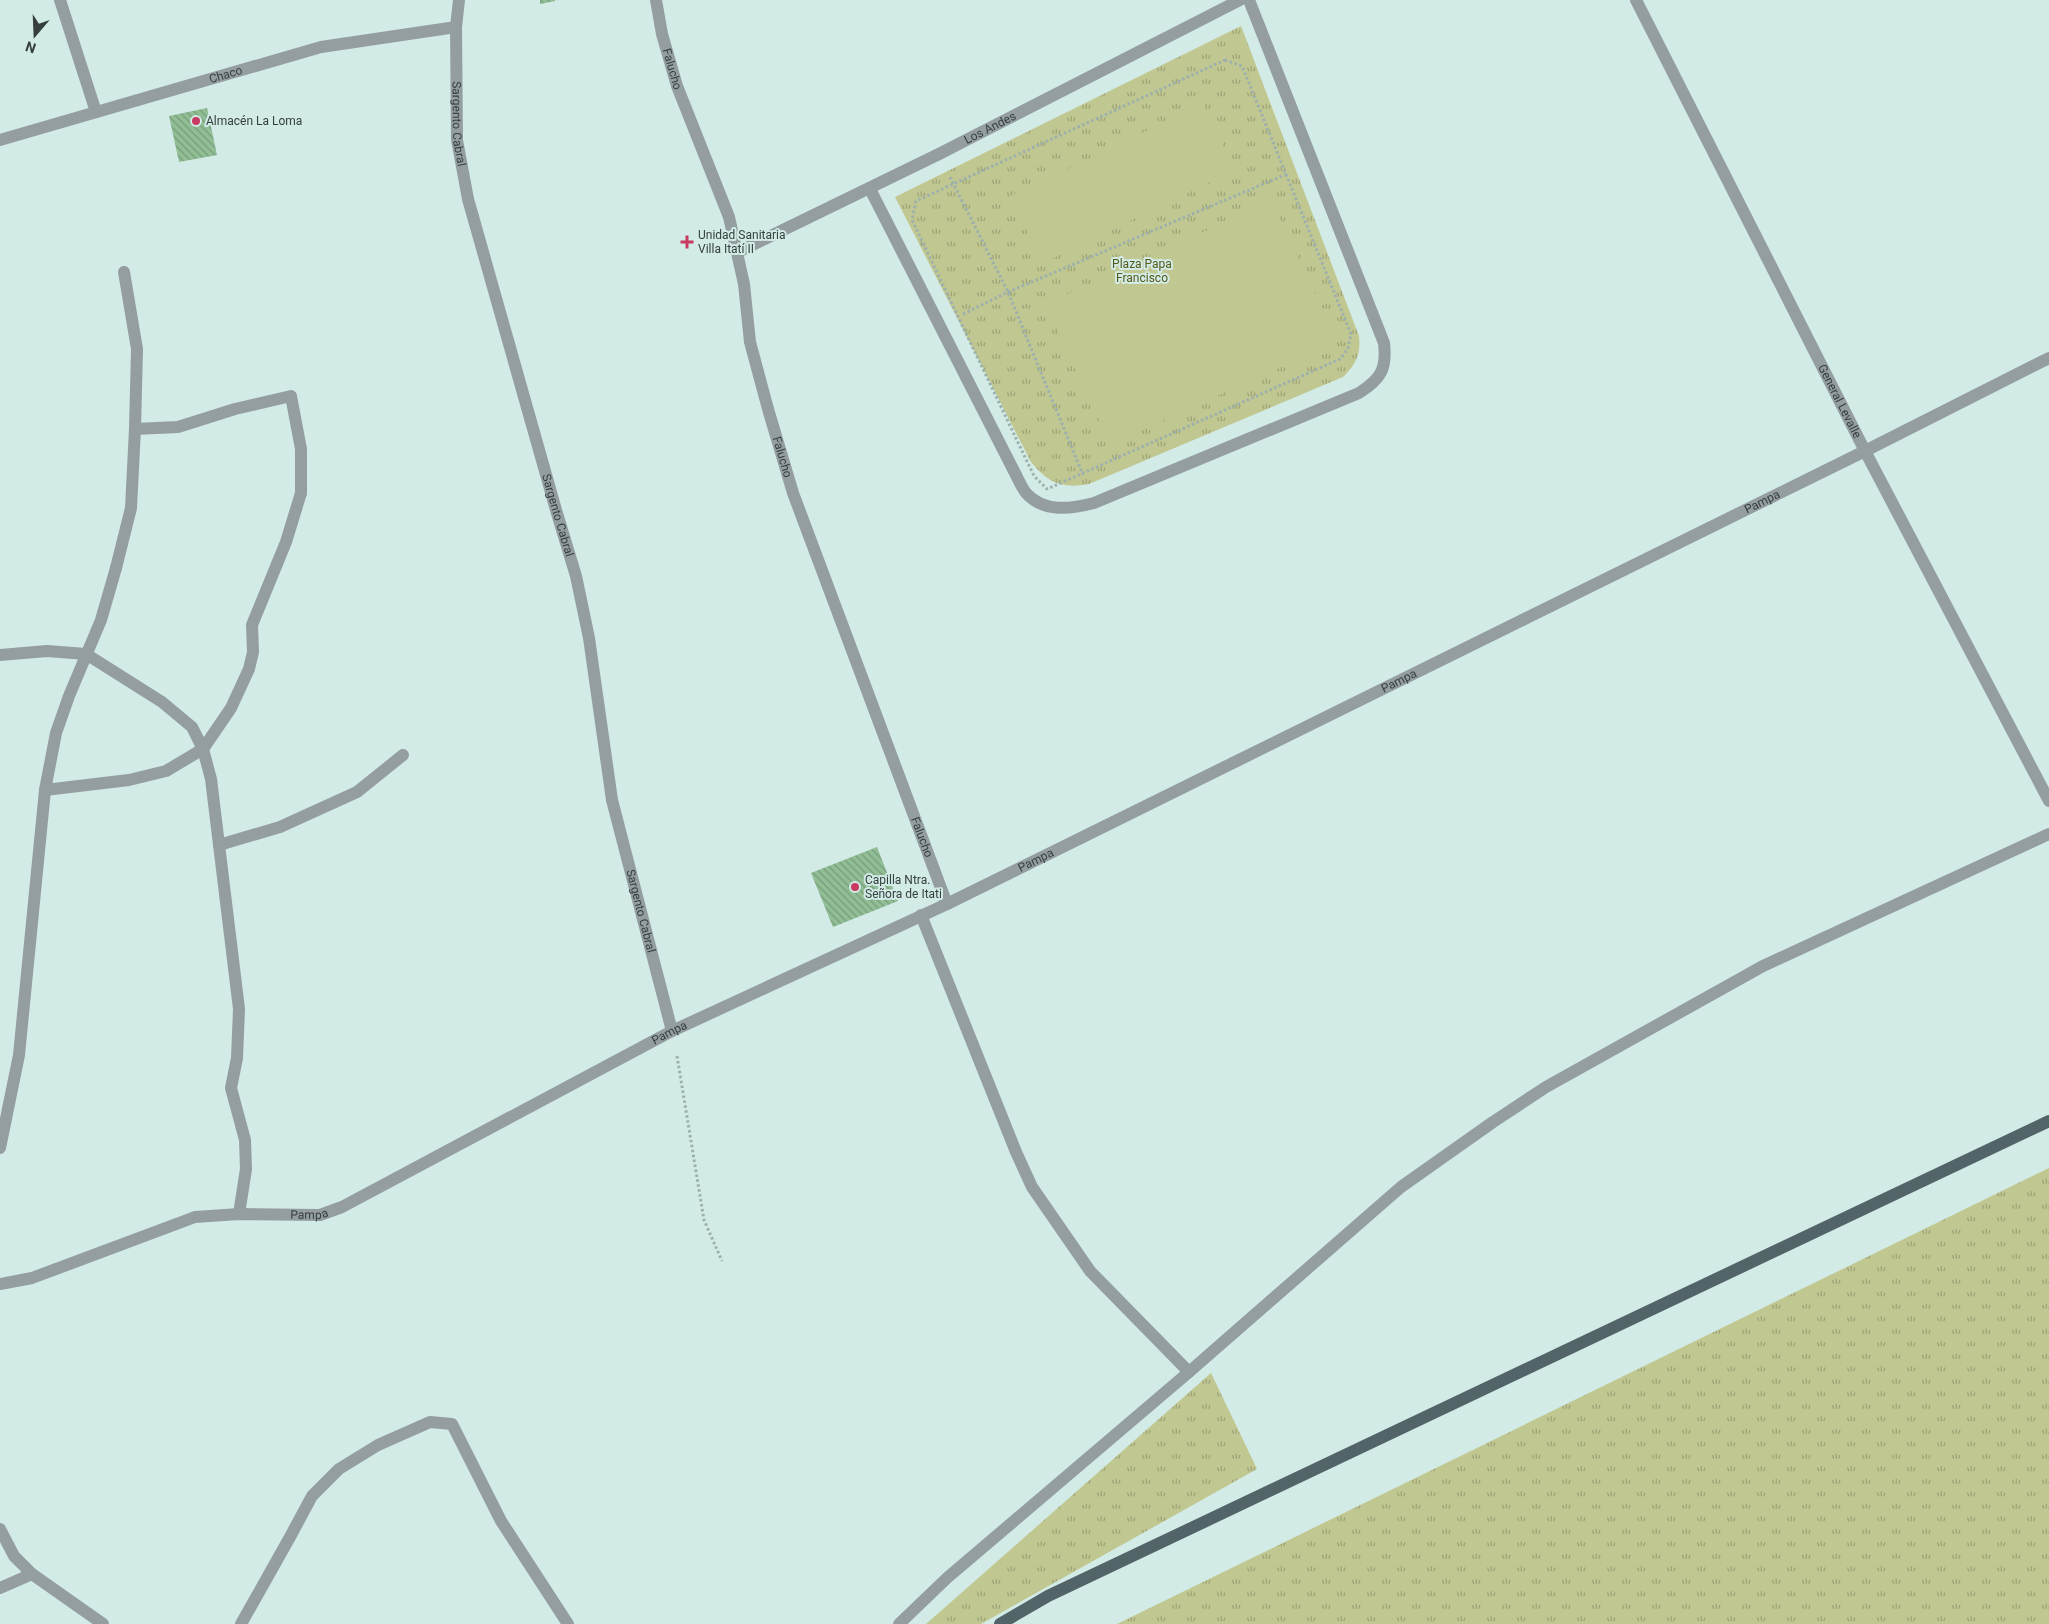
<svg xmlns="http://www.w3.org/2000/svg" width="2049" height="1624" viewBox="0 0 2049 1624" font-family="Roboto,sans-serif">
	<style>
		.grass { fill: url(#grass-tufts) }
		.pitch { fill: #c1c790 }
		.building { fill: url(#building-back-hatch) }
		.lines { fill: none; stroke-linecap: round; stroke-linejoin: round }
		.path { stroke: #9cb0ac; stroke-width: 3; stroke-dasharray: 2.5 2.5; stroke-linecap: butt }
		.service { stroke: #949ea1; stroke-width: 12 }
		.minor { stroke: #949ea1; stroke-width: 12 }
		.primary { stroke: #536469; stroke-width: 12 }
		.poi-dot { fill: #c93a62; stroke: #d2ebe6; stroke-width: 2 }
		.labels { text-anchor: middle; stroke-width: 4; stroke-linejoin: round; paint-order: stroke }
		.street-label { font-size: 12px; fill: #353f3d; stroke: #d2ebe6 }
		.poi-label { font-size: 12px; fill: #353f3d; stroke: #d2ebe6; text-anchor: start }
		.park-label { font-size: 12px; fill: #55591a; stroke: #d2ebe6 }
	</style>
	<defs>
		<pattern id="grass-tufts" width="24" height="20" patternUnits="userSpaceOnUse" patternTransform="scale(1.25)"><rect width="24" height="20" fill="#c1c790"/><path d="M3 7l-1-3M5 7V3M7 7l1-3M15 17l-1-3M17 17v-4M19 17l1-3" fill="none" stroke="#9ea377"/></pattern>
		<pattern id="building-back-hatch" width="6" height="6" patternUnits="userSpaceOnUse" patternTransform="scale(1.25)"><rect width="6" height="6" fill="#91be95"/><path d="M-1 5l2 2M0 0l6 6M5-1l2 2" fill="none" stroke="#779c7b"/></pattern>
	</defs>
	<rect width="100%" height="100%" fill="#d2ebe6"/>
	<g class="grass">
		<path d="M 1241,26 L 1359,336 C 1361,355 1356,364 1343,377 L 1089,484 C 1062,489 1048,483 1031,462 L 895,197 Z"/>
		<polygon points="2049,1168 2049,1624 1117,1624"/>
		<polygon points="1211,1373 1257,1469 981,1624 926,1624"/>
	</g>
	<g class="pitch">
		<polygon points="1203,104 1235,170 1043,263 1010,196"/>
		<polygon points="1272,201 1337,342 1110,444 1045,304"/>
	</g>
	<g class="building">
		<polygon points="540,0 555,0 555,1 540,4"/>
		<polygon points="207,108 217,155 179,162 169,116"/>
		<polygon points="877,847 898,901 833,927 811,873"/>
	</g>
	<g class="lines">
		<g class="path">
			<polygon points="1225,60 1242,66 1351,334 1348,349 1340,359 1047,489 1034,476 912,220 916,201"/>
			<polyline points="950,177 1008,292 1083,475"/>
			<polyline points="963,314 1008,292 1287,174"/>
			<polyline points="677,1056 704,1220 722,1261"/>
		</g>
		<g class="service">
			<polyline points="135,429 178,427 235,409 291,396 301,449 301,493"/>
			<polyline points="116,568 131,508 135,429 137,349 124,272"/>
			<polyline points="219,845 280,827 357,792 403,755"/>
		</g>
		<g class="minor">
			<polyline points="60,0 96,112"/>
			<path id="s1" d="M 459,0 L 456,27 L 457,140 L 468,199 L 556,510 L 576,576 L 589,638 L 612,800 L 672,1031"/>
			<path id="s2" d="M 656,0 L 662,34 L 677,86 L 729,217 L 744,284 L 750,342 L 768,409 L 793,493 L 947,904"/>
			<path id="s3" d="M 1636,0 L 1865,451 L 2049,801"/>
			<path id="s4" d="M 0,140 L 321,47 L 456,27"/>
			<path d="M 870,189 L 1016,475 C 1019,481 1022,488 1026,493 C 1044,513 1071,509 1094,503 L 1359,393 C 1381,379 1387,369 1384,343 L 1249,0"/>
			<path id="s5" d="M 738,252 L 939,154 L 1240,0"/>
			<polyline points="0,655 47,651 86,654 162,702 192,727 203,749 211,779 239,1009 237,1058 231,1088 245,1140 246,1169 239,1214"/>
			<polyline points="45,790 129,780 166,771 203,749 231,708 249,669 253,652 252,625 286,542 301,493"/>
			<polyline points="921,915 1016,1152 1032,1187 1090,1271 1189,1372"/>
			<polyline points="0,1148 19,1055 45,790 56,733 69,696 101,620 116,568"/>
			<path id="s6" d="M 0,1284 L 32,1278 L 195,1217 L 239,1214 L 320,1215 L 342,1207 L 672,1031 L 947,904 L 1865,451 L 2049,358"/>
			<polyline points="0,1529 14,1556 32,1574 103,1624"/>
			<polyline points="0,1588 32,1574"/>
			<polyline points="241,1624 290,1537 312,1496 339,1469 378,1445 430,1422 452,1424 501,1521 568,1624"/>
			<polyline points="899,1624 947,1578 1189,1372 1401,1187 1493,1122 1546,1087 1763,966 2049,834"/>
		</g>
		<polyline class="primary" points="1000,1624 1048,1596 2049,1121"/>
	</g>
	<g class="poi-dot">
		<circle cx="196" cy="121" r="5"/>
		<path d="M684.5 234.5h5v5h5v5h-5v5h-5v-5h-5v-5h5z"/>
		<circle cx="855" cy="887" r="5"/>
	</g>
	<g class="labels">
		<g class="street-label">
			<text dy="4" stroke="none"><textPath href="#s2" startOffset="71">Falucho</textPath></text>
			<text dy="4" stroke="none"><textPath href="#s4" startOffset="235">Chaco</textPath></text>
			<text dy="4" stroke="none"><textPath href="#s1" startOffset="124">Sargento Cabral</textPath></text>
			<text dy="4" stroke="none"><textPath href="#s5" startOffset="281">Los Andes</textPath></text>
			<text dy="4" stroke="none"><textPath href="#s3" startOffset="450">General Levalle</textPath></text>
			<text dy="4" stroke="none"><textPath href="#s2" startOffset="476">Falucho</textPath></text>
			<text dy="4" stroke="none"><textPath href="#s6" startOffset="1941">Pampa</textPath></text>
			<text dy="4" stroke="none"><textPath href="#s1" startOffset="529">Sargento Cabral</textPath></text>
			<text dy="4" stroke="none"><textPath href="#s6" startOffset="1536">Pampa</textPath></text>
			<text dy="4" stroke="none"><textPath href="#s2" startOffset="881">Falucho</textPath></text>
			<text dy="4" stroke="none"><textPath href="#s6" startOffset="1131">Pampa</textPath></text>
			<text dy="4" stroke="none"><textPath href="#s1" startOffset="934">Sargento Cabral</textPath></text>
			<text dy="4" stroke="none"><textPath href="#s6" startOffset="726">Pampa</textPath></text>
			<text dy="4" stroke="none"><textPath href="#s6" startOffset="321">Pampa</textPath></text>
		</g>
		<g class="poi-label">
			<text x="206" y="125">Almacén La Loma</text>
			<text x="698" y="239">Unidad Sanitaria<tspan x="698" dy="14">Villa Itatí II</tspan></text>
			<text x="865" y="884">Capilla Ntra.<tspan x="865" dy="14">Señora de Itati</tspan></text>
		</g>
		<g class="park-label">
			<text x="1142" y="268">Plaza Papa<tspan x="1142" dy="14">Francisco</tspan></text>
		</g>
	</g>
	<g transform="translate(35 35) rotate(199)" stroke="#d2ebe6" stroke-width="4" paint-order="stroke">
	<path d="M0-4L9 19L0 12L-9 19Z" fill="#353f3d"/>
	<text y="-8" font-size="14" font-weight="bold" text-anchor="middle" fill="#353f3d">N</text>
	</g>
</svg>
